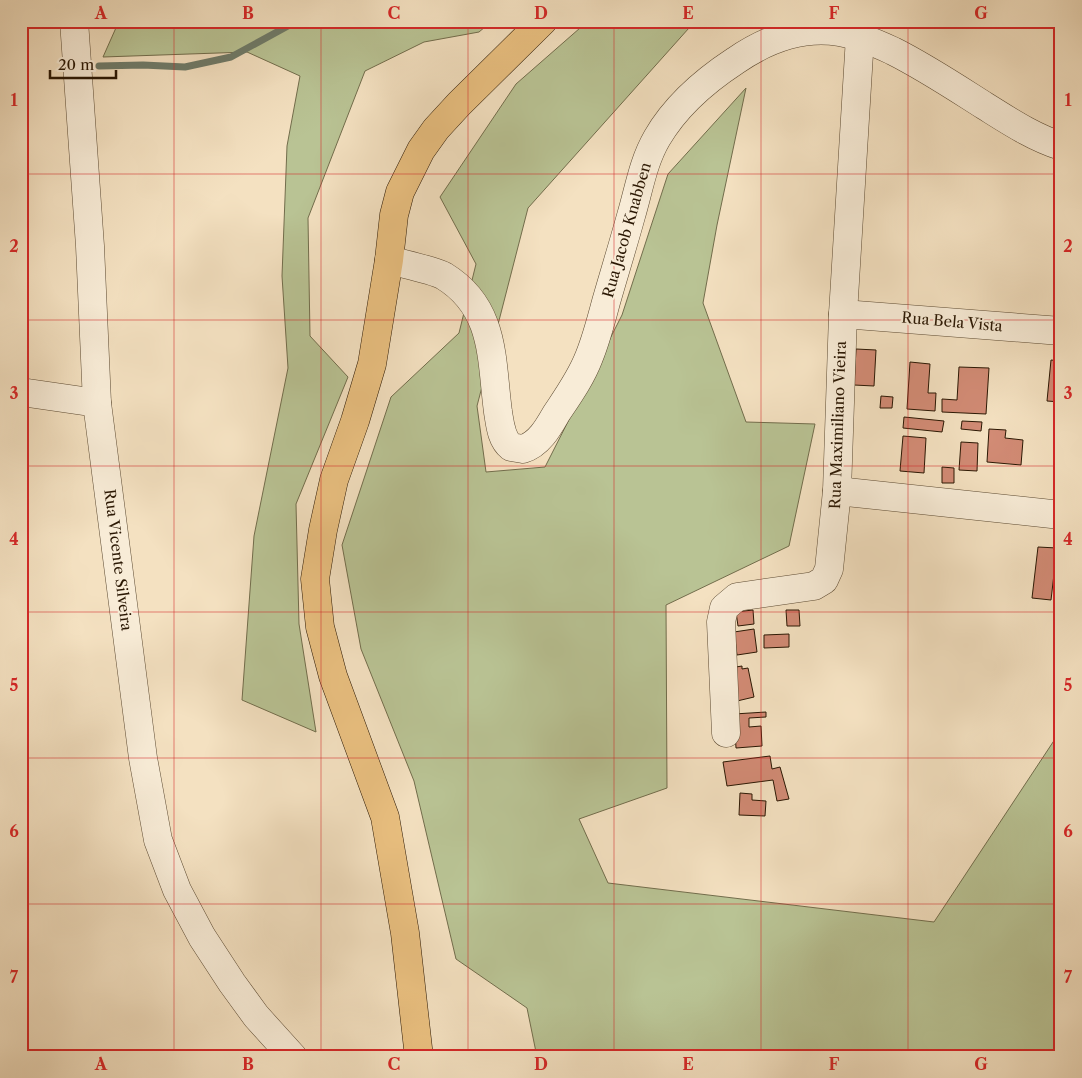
<svg xmlns="http://www.w3.org/2000/svg" width="1082" height="1078" viewBox="0 0 1082 1078" font-family="'Libre Caslon Text',serif">
	<style>
		.green { fill: #b9c394; stroke: #726d4c }
		.lines { fill: none; stroke-linecap: round; stroke-linejoin: round }
		.stream { stroke: #6f7b69; stroke-width: 7 }
		.building { fill: #d28b75; stroke: #2a1703 }
		.minor-casing { stroke: #5c4a32; stroke-width: 29 }
		.major-casing { stroke: #2a1703; stroke-width: 29 }
		.minor { stroke: #f8ecd7; stroke-width: 28 }
		.major { stroke: #eac080; stroke-width: 28 }
		.grid { fill: none; stroke: #d62828; stroke-width: 1; stroke-opacity: 0.55 }
		.labels { text-anchor: middle; stroke-width: 4; stroke-linejoin: round; paint-order: stroke }
		.street-label { font-size: 15px; fill: #2a1703; stroke: #f8ecd7 }
		.neatline { fill: none; stroke: #d62828; stroke-width: 2 }
		.grid-label { font-size: 16px; text-anchor: middle; font-weight: bold; fill: #d62828 }
	</style>
	<rect width="100%" height="100%" fill="#f4e1c1"/>
	<filter id="stains"><feTurbulence type="fractalNoise" baseFrequency=".004" numOctaves="4"/><feColorMatrix values="0 0 0 0 .2 0 0 0 0 .09 0 0 0 0 .02 0 0 0 .5 -.17"/></filter>
	<radialGradient id="worn" r=".72"><stop offset=".6" stop-color="#630" stop-opacity="0"/><stop offset="1" stop-color="#630" stop-opacity=".3"/></radialGradient>
	<g class="green">
		<polygon points="119,21 492,21 479,32 424,42 365,71 308,218 310,336 348,377 296,504 299,624 316,732 242,700 254,536 288,368 282,276 287,146 300,76 247,52 103,57"/>
		<polygon points="588,21 708,21 689,28 528,208 477,406 486,472 545,467 622,315 668,174 746,88 717,225 703,303 746,422 815,424 789,546 666,605 667,788 579,819 608,883 934,922 1061,730 1061,1057 537,1057 527,1008 456,959 414,781 361,649 342,545 391,397 459,333 476,264 440,197 516,84"/>
	</g>
	<g class="lines">
		<polyline class="stream" points="99,66 143,65 185,67 231,57 297,21"/>
	</g>
	<g class="building">
		<polygon points="856,349 876,350 874,386 854,385"/>
		<polygon points="1051,360 1061,361 1061,402 1047,401"/>
		<polygon points="910,362 930,364 928,393 936,393 935,411 907,409"/>
		<polygon points="959,367 989,368 986,414 942,412 942,399 957,400"/>
		<polygon points="881,396 893,397 892,408 880,408"/>
		<polygon points="904,417 944,421 942,432 903,428"/>
		<polygon points="962,421 982,422 981,431 961,429"/>
		<polygon points="989,429 1006,430 1005,438 1023,440 1021,465 987,462"/>
		<polygon points="903,436 926,438 924,473 900,471"/>
		<polygon points="961,442 978,443 977,471 959,470"/>
		<polygon points="942,467 954,468 954,483 942,483"/>
		<polygon points="1038,547 1057,548 1051,600 1032,598"/>
		<polygon points="753,610 754,624 738,626 736,612"/>
		<polygon points="786,610 799,610 800,626 787,626"/>
		<polygon points="754,629 757,652 737,655 734,632"/>
		<polygon points="789,634 789,647 764,648 764,635"/>
		<polygon points="742,666 742,669 748,668 754,697 737,701 736,667"/>
		<polygon points="766,712 766,717 749,718 749,727 761,726 762,746 736,748 734,714"/>
		<polygon points="770,756 772,769 780,767 789,799 777,801 773,780 727,786 723,762"/>
		<polygon points="740,793 752,794 752,800 766,801 765,816 739,815"/>
	</g>
	<g class="lines">
		<defs>
			<g id="minor">
				<polyline points="74,21 90,246 97,403 143,758 158,840 177,890 202,937 232,983 256,1016 293,1057"/>
				<path d="M 389,260 C 403,264 433,270 444,276 C 496,308 491,360 498,412 C 500,424 501,439 511,447 L 523,449 C 539,444 548,428 556,414 C 568,396 581,378 589,357 C 596,340 601,321 606,302 C 614,274 623,245 631,216 C 639,189 643,162 657,138 C 675,107 706,80 735,61 C 767,39 801,26 839,32 C 858,35 876,43 893,51 C 925,67 955,87 985,106 C 1009,121 1033,137 1061,146"/>
				<polyline points="843,314 1061,331"/>
				<polyline points="21,392 97,403"/>
				<polyline points="837,491 1061,515"/>
				<polyline points="726,733 721,622 724,608 737,597 814,586 824,580 829,569 837,491 843,314 860,37"/>
			</g>
			<polyline id="major" points="419,1057 405,933 385,817 333,676 320,627 315,579 323,530 334,480 355,421 372,364 389,260 394,215 400,192 421,150 436,129 459,104 543,21"/>
		</defs>
		<use href="#minor" class="minor-casing"/>
		<use href="#major" class="major-casing"/>
		<use href="#minor" class="minor"/>
		<use href="#major" class="major"/>
	</g>
	<path class="grid" d="M 174,21 L 174,1057M 321,21 L 321,1057M 468,21 L 468,1057M 614,21 L 614,1057M 761,21 L 761,1057M 908,21 L 908,1057M 21,174 L 1061,174M 21,320 L 1061,320M 21,466 L 1061,466M 21,612 L 1061,612M 21,758 L 1061,758M 21,904 L 1061,904"/>
	<g class="labels">
		<g class="street-label">
			<text transform="translate(627 230) rotate(-74)" y="5">Rua Jacob Knabben</text>
			<text transform="translate(952 322) rotate(5)" y="5">Rua Bela Vista</text>
			<text transform="translate(838 425) rotate(-88)" y="5">Rua Maximiliano Vieira</text>
			<text transform="translate(118 560) rotate(83)" y="5">Rua Vicente Silveira</text>
		</g>
	</g>
	<rect width="1082" height="1078" fill="none" stroke="#f4e1c1" stroke-width="55"/>
	<path d="M50 70v8h66v-8" fill="none" stroke="#2a1703" stroke-width="2.5"/>
	<text x="58" y="70" font-size="15" fill="#2a1703" stroke="#f8ecd7" stroke-width="4" paint-order="stroke">20 m</text>
	<rect x="28" y="28" width="1026" height="1022" class="neatline"/>
	<g class="grid-label">
		<text x="101" y="19">A</text>
		<text x="248" y="19">B</text>
		<text x="394" y="19">C</text>
		<text x="541" y="19">D</text>
		<text x="688" y="19">E</text>
		<text x="834" y="19">F</text>
		<text x="981" y="19">G</text>
		<text x="14" y="106">1</text>
		<text x="1068" y="106">1</text>
		<text x="14" y="252">2</text>
		<text x="1068" y="252">2</text>
		<text x="14" y="399">3</text>
		<text x="1068" y="399">3</text>
		<text x="14" y="545">4</text>
		<text x="1068" y="545">4</text>
		<text x="14" y="691">5</text>
		<text x="1068" y="691">5</text>
		<text x="14" y="837">6</text>
		<text x="1068" y="837">6</text>
		<text x="14" y="983">7</text>
		<text x="1068" y="983">7</text>
		<text x="101" y="1070">A</text>
		<text x="248" y="1070">B</text>
		<text x="394" y="1070">C</text>
		<text x="541" y="1070">D</text>
		<text x="688" y="1070">E</text>
		<text x="834" y="1070">F</text>
		<text x="981" y="1070">G</text>
	</g>
	<rect width="100%" height="100%" filter="url(#stains)"/>
	<rect width="100%" height="100%" fill="url(#worn)"/>
</svg>
